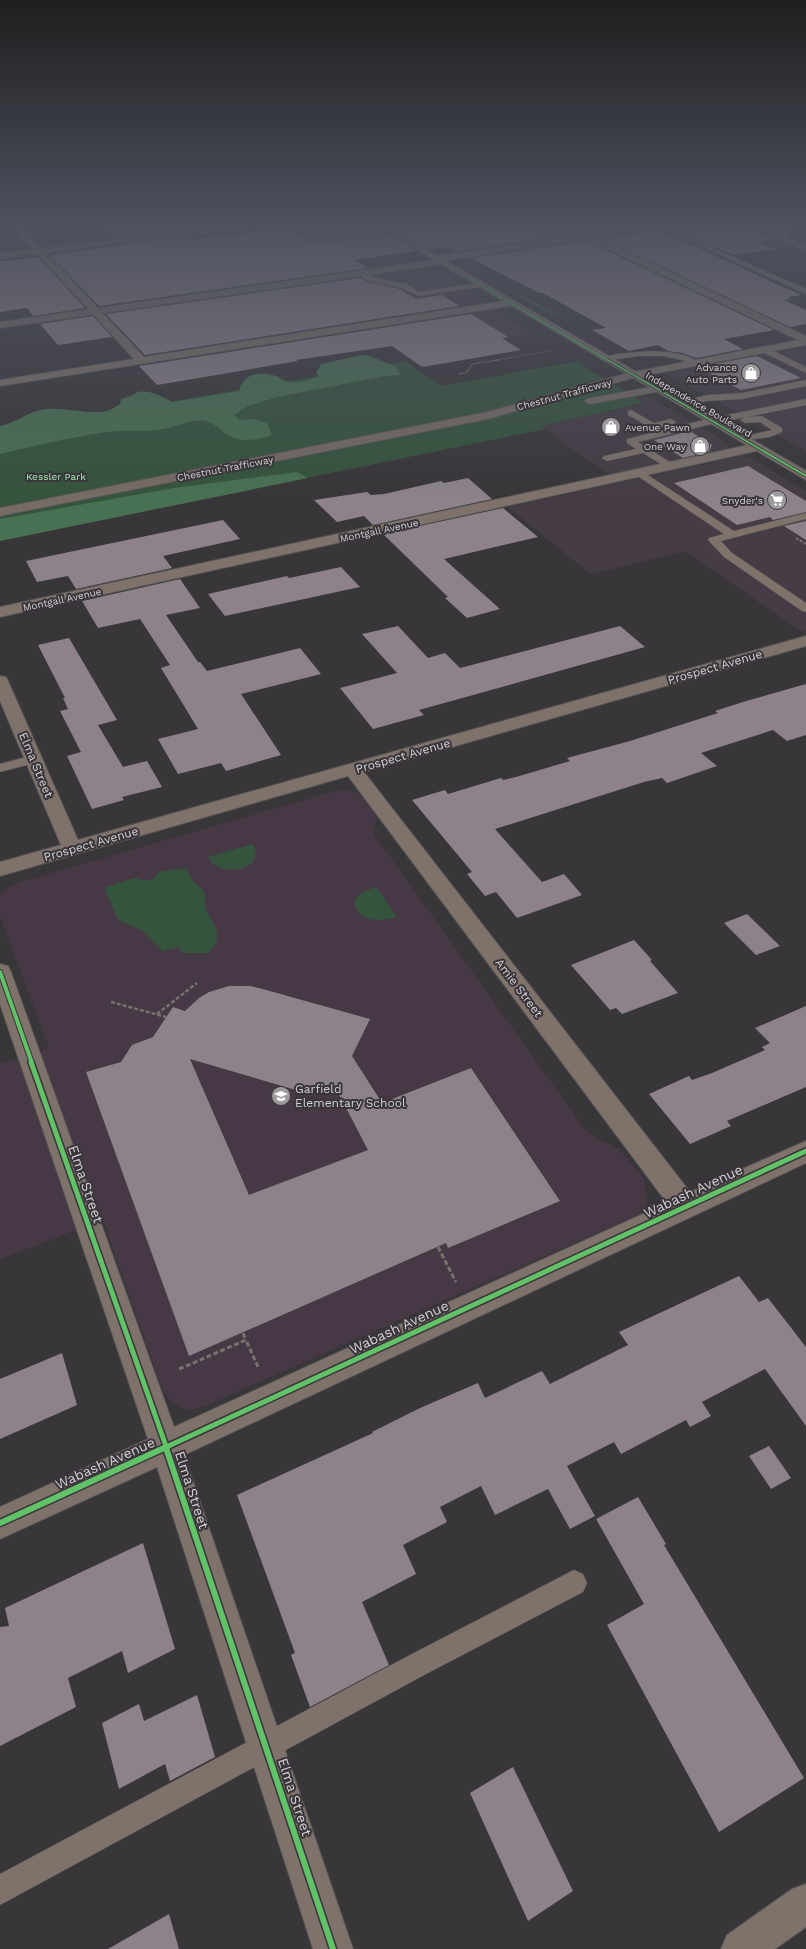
<svg xmlns="http://www.w3.org/2000/svg" width="806" height="1949" viewBox="0 0 806 1949" font-family="'Work Sans',sans-serif">
	<style>
		.built { fill: #453c45 }
		.education { fill: #463945 }
		.green { fill: #35543d }
		.forest { fill: #487052 }
		.building { fill: #8d828a; fill-rule: evenodd }
		.lines { fill: none; stroke-linecap: round; stroke-linejoin: round }
		.lane-casing { stroke: #545354; stroke-width: 1 }
		.street-casing { stroke: #545354; stroke-width: 2 }
		.secondary-casing { stroke: #545354; stroke-width: 2 }
		.primary-casing { stroke: #545354; stroke-width: 2 }
		.path-far4 { stroke: #78716d; stroke-width: 1; stroke-dasharray: 1.5 1; stroke-linecap: butt }
		.path-far3 { stroke: #78716d; stroke-width: 1.5; stroke-dasharray: 2 1; stroke-linecap: butt }
		.path-far2 { stroke: #78716d; stroke-width: 2; stroke-dasharray: 3 1.5; stroke-linecap: butt }
		.path-far1 { stroke: #78716d; stroke-width: 2.5; stroke-dasharray: 4 2; stroke-linecap: butt }
		.path { stroke: #78716d; stroke-width: 3; stroke-dasharray: 5 2.5; stroke-linecap: butt }
		.lane { fill: #7e726b; fill-rule: evenodd }
		.street { fill: #7e726b; fill-rule: evenodd }
		.secondary { fill: #766b65; fill-rule: evenodd }
		.primary { fill: #7f726c; fill-rule: evenodd }
		.cycleway-far4-casing { stroke: #3a353a; stroke-width: 2.5 }
		.cycleway-far3-casing { stroke: #3a353a; stroke-width: 3.5 }
		.cycleway-far2-casing { stroke: #3a353a; stroke-width: 6 }
		.cycleway-far1-casing { stroke: #3a353a; stroke-width: 8 }
		.cycleway-casing { stroke: #3a353a; stroke-width: 9 }
		.cycleway-far4 { stroke: #61c268; stroke-width: 1.5 }
		.cycleway-far3 { stroke: #61c268; stroke-width: 2 }
		.cycleway-far2 { stroke: #61c268; stroke-width: 4 }
		.cycleway-far1 { stroke: #61c268; stroke-width: 5 }
		.cycleway { stroke: #61c268; stroke-width: 6 }
		.labels { text-anchor: middle; stroke-width: 4; stroke-linejoin: round; paint-order: stroke }
		.far-poi-label { font-size: 10px; fill: #d3d0d3; stroke: #3a353a; text-anchor: end }
		.far-street-label { font-size: 10px; fill: #d3d0d3; stroke: #3a353a }
		.far-park-label { font-size: 10px; fill: #a1eab3; stroke: #3a353a }
		.street-label { font-size: 12px; fill: #d3d0d3; stroke: #3a353a }
		.poi-label { font-size: 12px; fill: #d3d0d3; stroke: #3a353a; text-anchor: start }
		.near-street-label { font-size: 14px; fill: #d3d0d3; stroke: #3a353a }
	</style>
	<rect width="100%" height="100%" fill="#393639"/>
	<g class="built">
		<polygon points="292,224 354,224 376,238 296,249 264,228"/>
		<polygon points="420,269 441,271 486,298 489,301 417,314 362,277"/>
		<polygon points="492,309 533,334 424,353 385,326"/>
		<polygon points="806,347 806,451 668,374 709,364"/>
		<polygon points="632,396 642,396 653,399 724,441 729,447 726,450 610,475 540,426 644,404"/>
		<polygon points="742,456 751,458 806,491 806,631 802,632 686,551 591,574 508,507"/>
	</g>
	<polygon class="education" points="347,790 362,795 374,810 376,822 373,832 376,837 584,1128 596,1138 618,1148 639,1173 644,1181 647,1202 645,1208 633,1217 203,1407 187,1410 171,1402 162,1388 103,1220 0,1259 0,1064 49,1048 0,916 0,895 7,888 20,882 332,792"/>
	<g class="green">
		<polygon points="517,292 560,316 551,315 515,294"/>
		<polygon points="405,361 441,386 578,361 584,364 582,365 644,403 541,426 545,429 0,541 0,431"/>
		<path d="M 253,844 C 267,870 220,880 208,857 Z"/>
		<path d="M 186,868 C 188,872 191,878 194,882 C 197,886 202,887 204,893 C 206,896 205,901 205,905 C 209,924 229,932 208,953 L 182,953 L 179,947 L 163,951 L 141,930 L 118,920 L 105,890 L 107,886 L 135,878 L 145,881 L 155,878 L 158,872 Z"/>
		<path d="M 376,887 L 397,917 C 381,922 354,923 355,899 L 364,891 Z"/>
	</g>
	<g class="forest">
		<path d="M 362,355 C 373,355 384,363 395,366 L 401,375 L 384,376 L 277,397 L 248,406 L 234,415 L 239,420 L 252,419 L 267,423 L 272,435 C 258,440 242,443 228,435 C 220,430 212,420 202,420 C 186,420 172,429 157,430 C 144,432 131,430 117,431 C 78,435 39,445 0,454 L 0,426 C 14,424 26,413 40,410 C 60,406 82,414 102,412 L 110,410 L 120,404 L 121,399 C 128,397 131,396 136,393 C 146,388 164,397 172,402 L 239,391 C 243,373 260,371 276,376 C 280,378 284,381 288,382 C 296,384 310,379 319,377 L 316,373 L 321,364 Z"/>
		<polygon points="297,472 308,478 0,541 0,519 174,488"/>
	</g>
	<g class="building">
		<polygon points="111,224 171,224 178,229 125,236"/>
		<polygon points="309,224 315,224 321,228 298,233 297,234 309,242 316,243 390,236 416,251 355,260 367,268 99,306 50,255 187,236 192,240"/>
		<polygon points="368,224 372,224 380,230 313,235"/>
		<polygon points="386,224 557,224 574,234 457,251 447,247 429,249"/>
		<polygon points="573,224 644,224 589,232"/>
		<polygon points="678,224 741,224 775,240 758,242 775,249 734,255 671,228"/>
		<polygon points="758,224 787,224 788,236"/>
		<polygon points="659,230 801,295 788,297 792,299 784,300 806,310 806,324 790,327 603,239"/>
		<polygon points="587,241 774,330 724,339 743,349 696,358 683,353 668,351 658,345 629,351 592,330 606,328 543,293 539,293 470,258"/>
		<polygon points="38,257 85,308 33,316 27,308 0,312 0,261"/>
		<polygon points="360,278 370,283 400,289 416,299 442,295 459,306 145,355 106,314"/>
		<polygon points="471,314 508,337 502,338 521,350 422,367 392,346 296,360 298,361 157,385 139,366"/>
		<polygon points="93,316 112,337 58,345 40,324"/>
		<polygon points="757,356 801,378 741,390 698,367"/>
		<polygon points="690,431 712,445 709,452 683,458 654,440"/>
		<polygon points="748,466 806,501 806,512 773,520 770,517 737,525 674,483"/>
		<polygon points="468,478 492,499 373,525 364,516 337,522 314,500 367,492 371,495 384,494 441,481 444,483"/>
		<polygon points="503,508 538,537 444,559 500,609 467,618 445,598 448,597 383,534"/>
		<polygon points="223,520 240,539 163,556 172,568 76,589 68,576 37,582 26,561"/>
		<polygon points="806,521 806,540 784,526"/>
		<polygon points="341,567 360,587 225,616 208,594 287,576 289,578"/>
		<polygon points="180,579 200,608 166,615 198,662 200,662 207,671 300,648 321,674 241,694 281,755 226,771 221,763 178,774 158,739 198,729 161,668 170,665 140,619 98,628 82,601"/>
		<polygon points="398,626 428,658 445,653 460,668 620,626 645,647 419,710 424,715 373,729 340,688 397,673 362,634"/>
		<polygon points="69,638 117,720 98,725 123,767 147,761 162,787 122,797 124,800 92,809 67,756 81,752 60,711 68,709 63,698 65,698 38,645"/>
		<polygon points="806,684 806,735 787,741 773,730 701,753 717,766 667,783 662,778 644,782 495,829 542,882 564,874 582,895 517,918 496,892 485,896 467,874 472,872 412,800 445,790 448,794 501,778 503,780 516,777 570,761 567,758 630,741 718,713 715,711 746,701"/>
		<polygon points="747,914 780,946 756,955 724,923"/>
		<polygon points="634,940 652,960 650,961 678,993 622,1014 616,1008 610,1010 571,965"/>
		<path d="M 229,986 L 250,986 L 259,988 L 370,1019 L 352,1056 L 382,1103 L 471,1068 L 560,1201 L 448,1248 L 446,1243 L 189,1356 L 86,1072 L 121,1062 L 132,1045 L 153,1037 L 173,1007 L 185,1011 L 199,998 L 209,992 ZM 190,1059 L 306,1093 L 333,1083 L 368,1150 L 249,1195 Z"/>
		<polygon points="806,1006 806,1087 727,1121 731,1126 690,1144 649,1094 689,1076 692,1080 712,1073 765,1050 762,1047 770,1043 755,1028"/>
		<polygon points="739,1276 759,1302 768,1298 806,1347 806,1426 765,1369 702,1402 711,1416 690,1427 686,1420 621,1454 614,1442 567,1466 595,1516 570,1529 548,1489 495,1515 481,1486 440,1507 447,1522 403,1545 416,1574 362,1602 389,1665 310,1707 291,1655 295,1653 237,1495 373,1433 372,1432 420,1408 478,1383 485,1398 542,1371 550,1384 628,1345 619,1332"/>
		<polygon points="62,1353 77,1405 0,1439 0,1379"/>
		<polygon points="769,1446 791,1478 771,1489 749,1456"/>
		<polygon points="638,1497 666,1544 664,1545 804,1778 719,1832 607,1625 644,1604 596,1519"/>
		<polygon points="143,1543 175,1649 128,1673 122,1651 68,1678 76,1707 0,1746 0,1627 9,1626 5,1608"/>
		<polygon points="197,1695 215,1757 170,1781 165,1764 119,1789 102,1723 139,1704 144,1721"/>
		<polygon points="513,1767 573,1891 528,1921 470,1793"/>
		<polygon points="169,1914 179,1949 108,1949"/>
	</g>
	<g class="lines">
		<defs>
			<g id="lane">
				<polygon points="102,224 109,224 127,240 122,241"/>
				<polygon points="347,224 362,224 307,235 316,238 390,230 393,232 390,234 316,242 309,241 298,234"/>
				<polygon points="650,224 659,224 806,289 806,294"/>
				<polygon points="359,271 365,271 375,278 407,284 419,292 480,283 484,285 480,287 418,296 402,288 370,282 359,275"/>
				<polygon points="762,348 768,348 806,367 806,373 762,352"/>
				<path d="M 651,351 C 665,352 688,352 699,363 L 695,366 L 682,360 L 662,356 L 639,356 L 605,361 L 601,359 L 616,354 Z"/>
				<polygon points="806,380 806,386 742,399 707,401 682,407 678,404 679,402 707,395 742,393"/>
				<polygon points="806,399 806,405 712,424 638,442 673,464 675,466 673,468 667,468 643,453 607,461 602,458 604,456 636,449 627,443 627,439 712,418"/>
				<polygon points="631,410 654,423 671,419 676,422 674,424 653,429 628,415 628,411"/>
				<polygon points="762,416 782,428 782,432 770,437 741,441 741,437 772,430 760,422 745,423 740,420 745,417"/>
				<polygon points="640,470 734,531 806,513 806,519 721,541 732,553 806,603 806,612 802,611 724,557 708,540 709,538 724,534 636,475 635,473 636,471"/>
				<polygon points="34,755 39,756 41,759 39,762 0,772 0,764"/>
				<polygon points="574,1570 583,1574 587,1583 583,1592 426,1674 0,1905 0,1874 408,1656"/>
			</g>
			<g id="street">
				<polygon points="10,224 19,224 144,357 510,300 515,303 510,306 0,386 0,380 134,359"/>
				<polygon points="193,224 202,224 209,230 208,232 202,232"/>
				<polygon points="558,224 569,224 589,234 655,224 677,224 673,226 598,238 806,336 806,345 632,378 626,375 628,373 798,340 587,239 436,262 432,259 436,256 579,235"/>
				<polygon points="742,224 754,224 806,245 806,251"/>
				<polygon points="757,443 761,444 763,447 761,450 0,617 0,607"/>
				<polygon points="806,636 806,646 364,772 690,1192 806,1141 806,1163 184,1455 353,1949 313,1949 157,1467 0,1539 0,1507 148,1439 0,1004 0,964 8,966 11,972 174,1427 667,1203 348,776 0,876 0,862 61,845 0,701 0,676 6,677 8,681 78,840"/>
				<polygon points="806,1884 806,1927 775,1949 721,1949 727,1935 792,1889"/>
			</g>
			<g id="secondary">
				<polygon points="232,224 257,224 253,226 0,259 0,253"/>
				<polygon points="441,259 446,262 444,264 0,328 0,322"/>
				<polygon points="632,372 638,375 636,377 488,419 0,516 0,508 487,412"/>
				<polygon points="657,386 663,389 661,391 590,404 584,401 590,398"/>
			</g>
			<polygon id="primary" points="373,224 383,224 806,471 806,480"/>
		</defs>
		<use href="#lane" class="lane-casing"/>
		<use href="#street" class="street-casing"/>
		<use href="#secondary" class="secondary-casing"/>
		<use href="#primary" class="primary-casing"/>
		<polyline class="path-far4" points="492,361 554,350"/>
		<polyline class="path-far3" points="459,374 467,372 472,364 498,360"/>
		<polyline class="path-far2" points="796,538 806,544"/>
		<g class="path-far1">
			<polyline points="111,1002 166,1017"/>
			<polyline points="157,1014 197,983"/>
		</g>
		<g class="path">
			<polyline points="438,1247 456,1282"/>
			<polyline points="243,1333 246,1340"/>
			<polyline points="179,1369 246,1340 258,1367"/>
		</g>
		<use href="#lane" class="lane"/>
		<use href="#street" class="street"/>
		<use href="#secondary" class="secondary"/>
		<use href="#primary" class="primary"/>
		<defs>
			<g id="cycleway-far4">
				<polyline points="377,224 609,361"/>
				<polyline points="0,256 253,224"/>
			</g>
			<polyline id="cycleway-far3" points="608,360 806,476"/>
			<polyline id="cycleway-far2" points="0,972 32,1063"/>
			<g id="cycleway-far1">
				<polyline points="31,1062 167,1449"/>
				<polyline points="162,1449 806,1151"/>
			</g>
			<g id="cycleway">
				<polyline points="166,1448 333,1949"/>
				<polyline points="0,1523 164,1448"/>
			</g>
		</defs>
		<use href="#cycleway-far4" class="cycleway-far4-casing"/>
		<use href="#cycleway-far3" class="cycleway-far3-casing"/>
		<use href="#cycleway-far2" class="cycleway-far2-casing"/>
		<use href="#cycleway-far1" class="cycleway-far1-casing"/>
		<use href="#cycleway" class="cycleway-casing"/>
		<use href="#cycleway-far4" class="cycleway-far4"/>
		<use href="#cycleway-far3" class="cycleway-far3"/>
		<use href="#cycleway-far2" class="cycleway-far2"/>
		<use href="#cycleway-far1" class="cycleway-far1"/>
		<use href="#cycleway" class="cycleway"/>
	</g>
	<linearGradient id="sky" x2="0" y2="1"><stop stop-color="#1f1e1f"/><stop offset="0.45" stop-color="#4e525f"/><stop offset="1" stop-color="#4e525f" stop-opacity="0"/></linearGradient>
	<rect width="806" height="497" fill="url(#sky)"/>
	<defs>
		<symbol id="shop-disc" viewBox="-11 -11 22 22"><circle r="9.5" fill="#9d9a9d" stroke="#3a353a"/><path d="M-5-2.5h2.3a2.7 3.5 0 0 1 5.4 0H5L5.5 6h-11ZM-1.5-2.5h3a1.5 2.3 0 0 0-3 0Z" fill="#fff"/></symbol>
		<symbol id="supermarket-disc" viewBox="-11 -11 22 22"><circle r="9.5" fill="#9d9a9d" stroke="#3a353a"/><path d="M-6-5.5h2.5l.6 2H6L4.5 2H-2.5L-4.4-4H-6ZM-1.5 3.2a1.3 1.3 0 1 0 .1 0ZM3 3.2a1.3 1.3 0 1 0 .1 0Z" fill="#fff"/></symbol>
		<symbol id="school-disc" viewBox="-11 -11 22 22"><circle r="9.5" fill="#9d9a9d" stroke="#3a353a"/><path d="M0-5L7-2L0 1L-7-2ZM-4 1L0 2.5L4 1V4Q0 6-4 4Z" fill="#fff"/></symbol>
	</defs>
	<g fill-rule="evenodd">
		<use href="#shop-disc" x="740" y="362" width="22" height="22"/>
		<use href="#shop-disc" x="600" y="416" width="22" height="22"/>
		<use href="#shop-disc" x="689" y="435" width="22" height="22"/>
		<use href="#supermarket-disc" x="766" y="489" width="22" height="22"/>
		<use href="#school-disc" x="270" y="1085" width="22" height="22"/>
	</g>
	<g class="labels">
		<g class="far-poi-label">
			<text x="737" y="371">Advance<tspan x="737" dy="12">Auto Parts</tspan></text>
			<text x="625" y="431" text-anchor="start">Avenue Pawn</text>
			<text x="686" y="450">One Way</text>
			<text x="763" y="504">Snyder's</text>
		</g>
		<g class="far-street-label">
			<text transform="translate(564 394) rotate(-15)" y="4">Chestnut Trafficway</text>
			<text transform="translate(699 404) rotate(30)" y="4">Independence Boulevard</text>
			<text transform="translate(225 468) rotate(-11)" y="4">Chestnut Trafficway</text>
			<text transform="translate(379 530) rotate(-12)" y="4">Montgall Avenue</text>
			<text transform="translate(62 599) rotate(-12)" y="4">Montgall Avenue</text>
		</g>
		<g class="far-park-label">
			<text x="56" y="480">Kessler Park</text>
		</g>
		<g class="street-label">
			<text transform="translate(715 667) rotate(-16)" y="4">Prospect Avenue</text>
			<text transform="translate(403 756) rotate(-16)" y="4">Prospect Avenue</text>
			<text transform="translate(36 765) rotate(67)" y="4">Elma Street</text>
			<text transform="translate(91 844) rotate(-16)" y="4">Prospect Avenue</text>
			<text transform="translate(519 988) rotate(53)" y="4">Amie Street</text>
		</g>
		<g class="poi-label">
			<text x="295" y="1093">Garfield<tspan x="295" dy="14">Elementary School</tspan></text>
		</g>
		<g class="near-street-label">
			<text transform="translate(86 1184) rotate(71)" y="5">Elma Street</text>
			<text transform="translate(693 1191) rotate(-25)" y="5">Wabash Avenue</text>
			<text transform="translate(399 1327) rotate(-25)" y="5">Wabash Avenue</text>
			<text transform="translate(105 1463) rotate(-24)" y="5">Wabash Avenue</text>
			<text transform="translate(192 1490) rotate(72)" y="5">Elma Street</text>
			<text transform="translate(295 1797) rotate(72)" y="5">Elma Street</text>
		</g>
	</g>
</svg>
